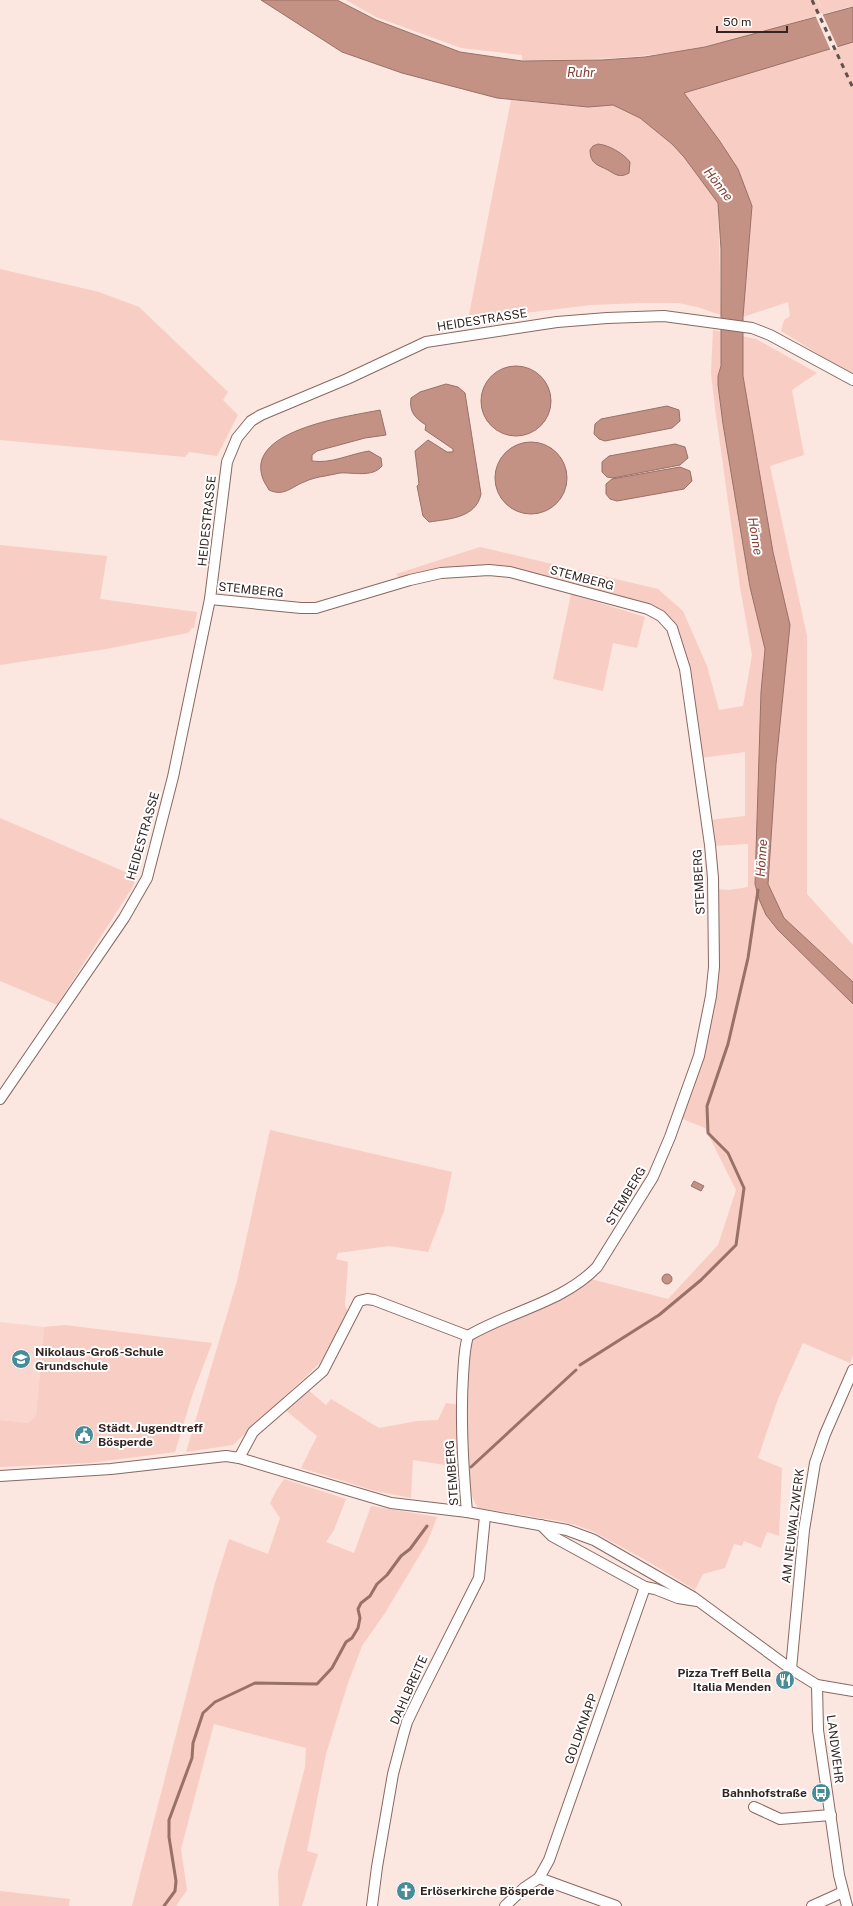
<svg xmlns="http://www.w3.org/2000/svg" width="853" height="1906" viewBox="0 0 853 1906" font-family="'Public Sans',sans-serif">
	<style>
		.built { fill: #fad6ce }
		.green { fill: #f8cdc3 }
		.water { fill: #c49185; stroke: #987167 }
		.pier { fill: #fce6e0 }
		.lines { fill: none; stroke-linecap: round; stroke-linejoin: round }
		.stream { stroke: #987167; stroke-width: 3 }
		.minor-casing { stroke: #886861; stroke-width: 12 }
		.minor { stroke: #fff; stroke-width: 10 }
		.rail { stroke: #61524e; stroke-width: 3; stroke-dasharray: 5 5; stroke-linecap: butt }
		.labels { text-anchor: middle; stroke-width: 4; stroke-linejoin: round; paint-order: stroke }
		.street-label { font-size: 12px; fill: #322521; stroke: #fff }
		.poi-label { font-size: 12px; font-weight: bold; fill: #322521; stroke: #fff; text-anchor: start }
		.water-label { font-size: 13px; font-style: italic; fill: #854234; stroke: #fff }
	</style>
	<rect width="100%" height="100%" fill="#fce6e0"/>
	<polygon class="built" points="0,1322 44,1327 36,1416 28,1423 0,1420"/>
	<g class="green">
		<path d="M 346,0 L 817,0 L 823,11 L 818,0 L 853,0 L 853,6 C 803,18 754,37 704,47 C 642,59 585,60 522,60 L 522,55 L 461,48 L 376,17 Z"/>
		<polygon points="853,42 853,373 828,360 781,331 784,320 790,316 788,302 743,317 752,206 719,140 683,93"/>
		<polygon points="511,100 588,107 613,105 640,118 672,144 684,157 718,203 721,315 697,307 678,303 641,303 591,305 468,320"/>
		<polygon points="0,269 99,292 139,307 228,392 223,400 238,415 217,456 189,452 185,457 0,440"/>
		<path d="M 713,330 L 756,339 L 817,373 L 792,390 L 804,455 L 770,466 L 807,636 L 807,894 L 853,945 L 853,1356 L 850,1363 L 803,1343 L 778,1399 L 758,1458 L 782,1468 L 779,1536 L 767,1532 L 761,1548 L 744,1541 L 742,1546 L 734,1544 L 725,1568 L 703,1574 L 695,1590 L 649,1562 L 594,1532 L 576,1525 L 559,1521 L 479,1508 C 458,1490 468,1372 470,1342 L 475,1337 L 554,1301 L 591,1279 L 668,1299 L 718,1245 L 736,1190 L 705,1128 L 680,1118 L 701,1060 L 716,889 L 729,890 L 748,887 L 748,844 L 712,846 L 710,820 L 745,816 L 745,752 L 701,758 C 697,717 693,634 659,608 L 519,571 L 399,578 L 396,574 L 480,547 L 658,589 L 683,611 L 707,666 L 719,710 L 743,706 L 752,655 L 740,587 L 715,408 L 711,373 Z"/>
		<polygon points="0,545 107,556 100,599 197,612 194,628 192,628 188,633 106,649 0,665"/>
		<polygon points="571,594 645,617 637,648 613,643 603,691 553,679"/>
		<polygon points="0,818 137,877 132,888 57,1005 0,981"/>
		<polygon points="270,1130 452,1172 444,1211 428,1252 389,1246 338,1253 336,1259 348,1262 345,1305 348,1313 333,1342 319,1364 233,1445 186,1452 237,1281"/>
		<polygon points="65,1325 212,1343 193,1393 175,1452 90,1463 0,1467 0,1420 28,1423 36,1416 44,1327"/>
		<polygon points="307,1389 326,1405 331,1399 379,1428 417,1421 438,1420 446,1403 460,1405 458,1467 413,1460 411,1498 375,1491 301,1468 317,1436 284,1409"/>
		<polygon points="284,1479 346,1499 334,1530 326,1542 354,1553 371,1506 437,1517 427,1543 385,1613 362,1646 348,1683 326,1754 307,1851 318,1854 302,1906 279,1906 278,1872 305,1767 306,1748 214,1724 181,1849 187,1890 176,1906 132,1906 215,1583 229,1539 268,1554 280,1518 270,1503 276,1491"/>
		<polygon points="0,1891 70,1899 69,1906 0,1906"/>
	</g>
	<g class="water">
		<polygon points="261,0 337,0 376,20 460,52 522,61 602,60 645,57 705,47 853,7 853,42 684,93 719,140 738,169 752,206 743,317 743,376 773,552 790,625 776,764 768,884 784,918 853,982 853,1004 778,930 766,915 759,899 755,884 761,692 765,649 750,587 723,424 718,385 718,376 721,366 721,249 718,203 684,157 672,144 640,118 613,105 588,107 497,98 402,73 342,52"/>
		<path d="M 598,144 C 609,145 624,154 630,162 L 629,173 C 620,178 616,175 608,170 C 598,165 590,164 590,150 L 593,146 Z"/>
		<circle cx="516" cy="401" r="35"/>
		<path d="M 446,384 L 458,387 L 465,393 L 481,494 C 476,518 449,519 429,522 L 423,516 L 417,486 L 419,484 L 415,451 L 428,440 L 447,452 L 453,452 L 453,449 L 425,430 L 426,425 C 415,418 409,412 411,398 L 420,392 Z"/>
		<polygon points="667,406 679,410 680,421 672,428 605,441 599,439 594,434 595,424 601,419"/>
		<path d="M 380,410 L 386,435 L 365,438 L 317,451 L 312,455 L 312,461 C 331,464 350,454 369,451 L 381,458 L 382,466 C 372,478 353,472 340,473 C 335,474 330,475 325,476 C 318,477 310,479 304,482 C 291,487 284,497 269,490 C 267,486 263,481 262,476 C 248,429 351,416 380,410 Z"/>
		<circle cx="531" cy="478" r="36"/>
		<polygon points="675,444 685,447 688,458 680,465 613,478 607,477 602,472 602,462 609,456"/>
		<polygon points="680,467 690,471 692,481 684,489 617,501 610,499 606,494 606,484 612,479"/>
		<polygon points="694,1181 704,1186 701,1191 691,1186"/>
		<circle cx="667" cy="1279" r="5"/>
	</g>
	<polygon class="pier" points="822,13 838,48 831,51 815,15"/>
	<g class="lines">
		<g class="stream">
			<polyline points="580,1365 659,1315 701,1280 736,1245 744,1188 728,1153 708,1133 707,1106 728,1044 748,958 758,890"/>
			<polyline points="471,1467 576,1370"/>
			<polyline points="164,1906 175,1891 176,1881 169,1837 169,1820 192,1758 193,1743 203,1713 215,1702 255,1683 317,1684 332,1668 346,1642 352,1638 358,1628 360,1618 358,1609 361,1603 370,1596 377,1584 387,1575 401,1556 410,1549 427,1526"/>
		</g>
		<defs>
			<g id="minor">
				<path d="M 210,599 L 301,608 L 316,608 L 410,580 L 441,573 L 489,570 L 510,572 L 648,609 L 661,616 L 672,628 L 685,669 L 710,845 L 713,878 L 714,967 L 711,996 L 699,1056 L 670,1137 L 653,1177 L 597,1267 C 562,1303 510,1311 468,1336 C 464,1349 464,1363 463,1376 C 460,1422 463,1467 467,1512"/>
				<polyline points="0,1099 124,918 147,878 173,777 210,599 227,462 237,438 251,421 261,415 347,379 426,342 557,322 607,318 664,316 752,328 770,335 853,380"/>
				<polyline points="239,1458 253,1432 323,1371 359,1301 367,1299 374,1300 468,1336"/>
				<polyline points="0,1476 111,1469 226,1456 239,1458 391,1503 467,1512 567,1530 594,1540 693,1597 791,1669 817,1685 853,1691"/>
				<polyline points="541,1525 552,1536 645,1587 655,1589 678,1598 697,1601"/>
				<polyline points="791,1669 804,1530 815,1463 825,1434 853,1370"/>
				<polyline points="817,1685 818,1730 839,1875 847,1906"/>
				<polyline points="754,1807 780,1819 831,1815"/>
				<polyline points="539,1878 549,1860 645,1587"/>
				<polyline points="372,1906 377,1867 393,1774 403,1736 407,1722 421,1693 479,1578 485,1516"/>
				<polyline points="505,1906 524,1888 539,1878 616,1906"/>
				<polyline points="812,1906 843,1892"/>
			</g>
		</defs>
		<use href="#minor" class="minor-casing"/>
		<use href="#minor" class="minor"/>
		<polyline class="rail" points="812,0 853,88"/>
	</g>
	<defs>
		<symbol id="school-disc" viewBox="-11 -11 22 22"><circle r="9.5" fill="#488c9a" stroke="#fff"/><path d="M0-5L7-2L0 1L-7-2ZM-4 1L0 2.5L4 1V4Q0 6-4 4Z" fill="#fff"/></symbol>
		<symbol id="civic-disc" viewBox="-11 -11 22 22"><circle r="9.5" fill="#488c9a" stroke="#fff"/><path d="M-.6-6.5H3V-4.5H.6V-3L4-1V1h2V6H-6V1h2V-1L-.6-3ZM-1.2 2.5V6h2.4V2.5Z" fill="#fff"/></symbol>
		<symbol id="restaurant-disc" viewBox="-11 -11 22 22"><circle r="9.5" fill="#488c9a" stroke="#fff"/><path d="M-5-6h1v4h1v-4h1v4h1v-4h1v5L-1.5 .5V6h-2V.5L-5-1ZM5-6V6H3V1.5H1.5Q1.5-4 5-6Z" fill="#fff"/></symbol>
		<symbol id="bus-disc" viewBox="-11 -11 22 22"><circle r="9.5" fill="#488c9a" stroke="#fff"/><path d="M-5-6H5V4H4V6H2V4H-2V6H-4V4H-5ZM-3.5-4V0h7V-4ZM-3.5 1.2v1.5H-2V1.2ZM2 1.2v1.5H3.5V1.2Z" fill="#fff"/></symbol>
		<symbol id="church-disc" viewBox="-11 -11 22 22"><circle r="9.5" fill="#488c9a" stroke="#fff"/><path d="M-1.2-6h2.4v3.5h3.3v2.4h-3.3V6h-2.4V-.1h-3.3v-2.4h3.3Z" fill="#fff"/></symbol>
	</defs>
	<g fill-rule="evenodd">
		<use href="#school-disc" x="10" y="1348" width="22" height="22"/>
		<use href="#civic-disc" x="73" y="1424" width="22" height="22"/>
		<use href="#restaurant-disc" x="774" y="1669" width="22" height="22"/>
		<use href="#bus-disc" x="810" y="1782" width="22" height="22"/>
		<use href="#church-disc" x="395" y="1880" width="22" height="22"/>
	</g>
	<g class="labels">
		<g class="street-label">
			<text transform="translate(482 320) rotate(-9)" y="4">HEIDESTRASSE</text>
			<text transform="translate(207 521) rotate(-84)" y="4">HEIDESTRASSE</text>
			<text transform="translate(582 578) rotate(15)" y="4">STEMBERG</text>
			<text transform="translate(251 590) rotate(6)" y="4">STEMBERG</text>
			<text transform="translate(143 836) rotate(-74)" y="4">HEIDESTRASSE</text>
			<text transform="translate(699 882) rotate(-93)" y="4">STEMBERG</text>
			<text transform="translate(626 1196) rotate(-59)" y="4">STEMBERG</text>
			<text transform="translate(452 1473) rotate(-94)" y="4">STEMBERG</text>
			<text transform="translate(793 1526) rotate(-83)" y="4">AM NEUWALZWERK</text>
			<text transform="translate(409 1690) rotate(-66)" y="4">DAHLBREITE</text>
			<text transform="translate(581 1729) rotate(-70)" y="4">GOLDKNAPP</text>
			<text transform="translate(835 1749) rotate(83)" y="4">LANDWEHR</text>
		</g>
		<g class="poi-label">
			<text x="35" y="1356">Nikolaus-Groß-Schule<tspan x="35" dy="14">Grundschule</tspan></text>
			<text x="98" y="1432">Städt. Jugendtreff<tspan x="98" dy="14">Bösperde</tspan></text>
			<text x="771" y="1677" text-anchor="end">Pizza Treff Bella<tspan x="771" dy="14">Italia Menden</tspan></text>
			<text x="807" y="1797" text-anchor="end">Bahnhofstraße</text>
			<text x="420" y="1895">Erlöserkirche Bösperde</text>
		</g>
		<g class="water-label">
			<text x="581" y="77">Ruhr</text>
			<text transform="translate(719 184) rotate(52)" y="5">Hönne</text>
			<text transform="translate(756 536) rotate(81)" y="5">Hönne</text>
			<text transform="translate(761 858) rotate(-86)" y="5">Hönne</text>
		</g>
	</g>
	<path d="M717 26v6h70v-6" fill="none" stroke="#322521" stroke-width="2"/>
	<text x="723" y="26" font-size="12" fill="#322521" stroke="#ffffff" stroke-width="3" paint-order="stroke">50 m</text>
</svg>
